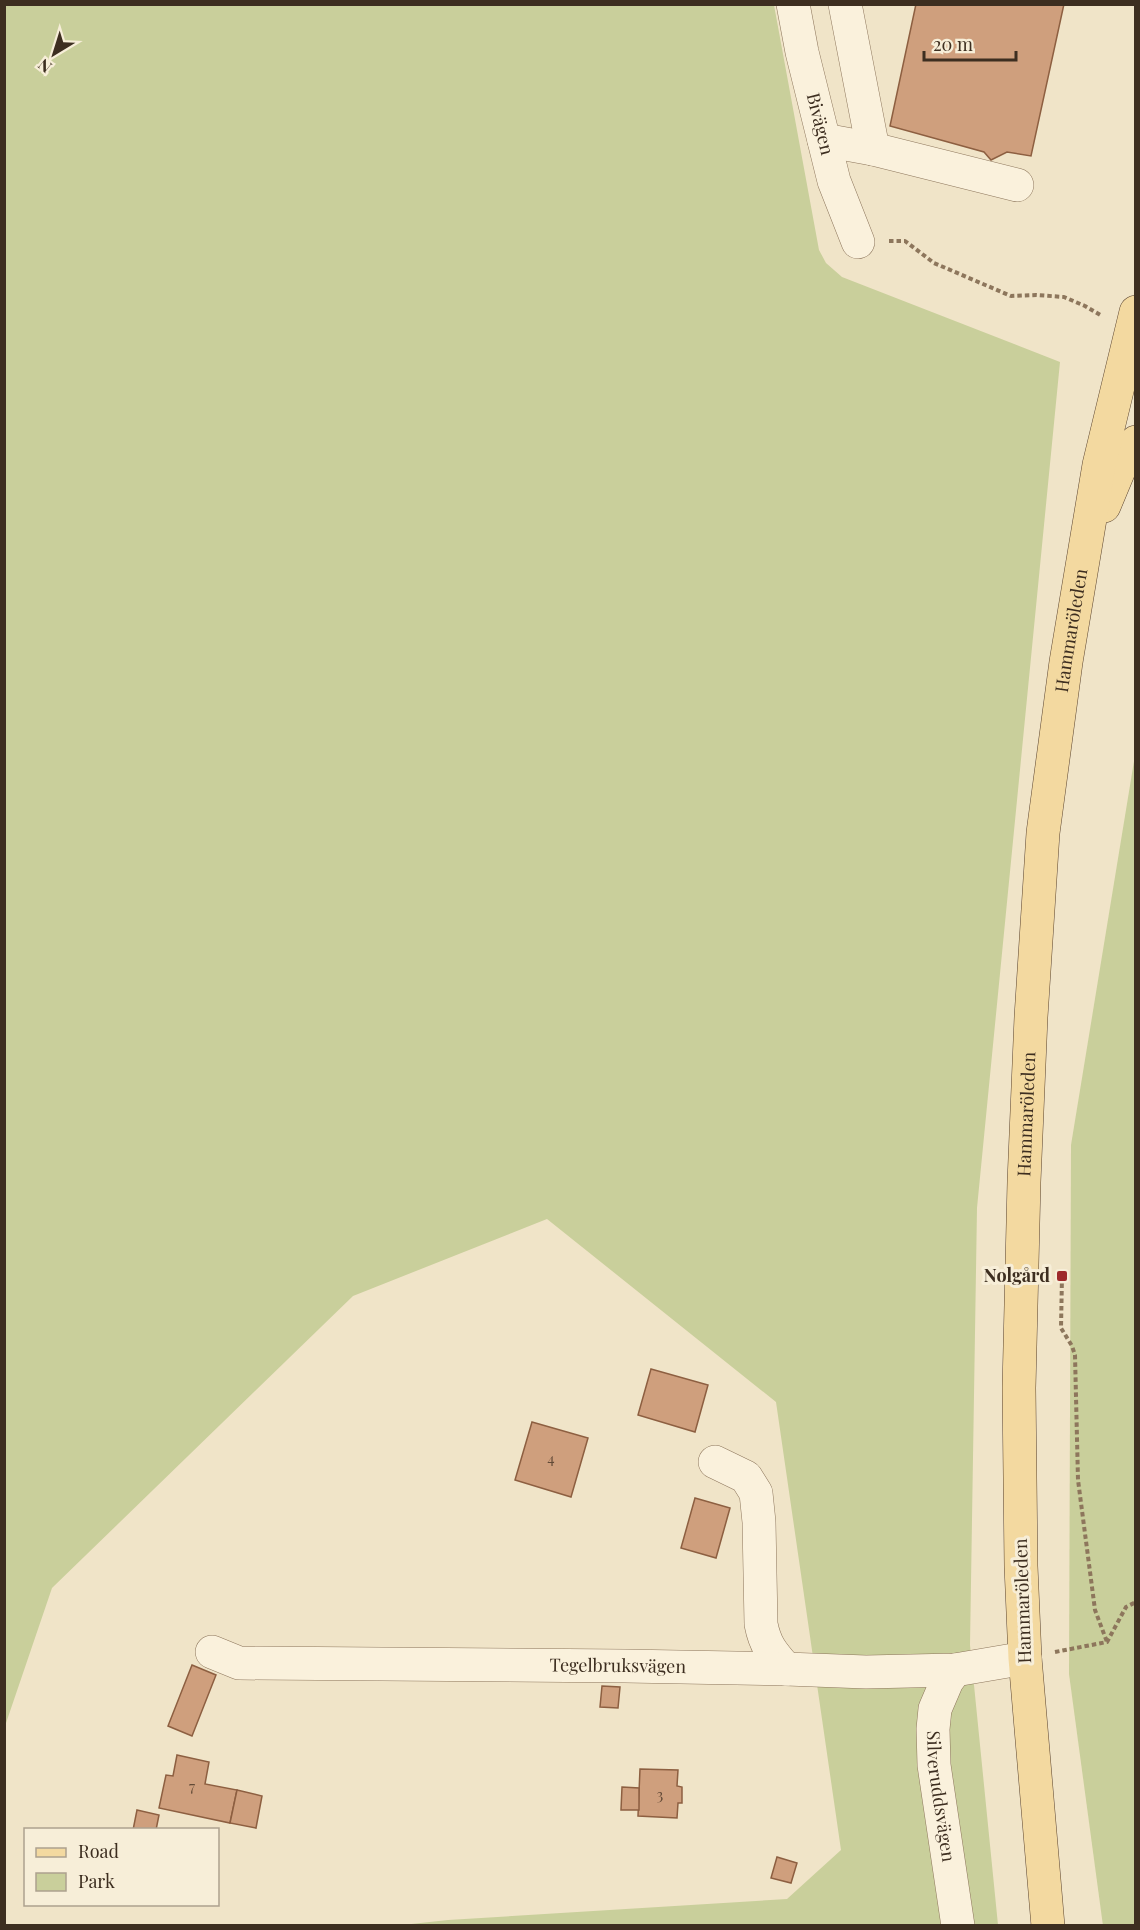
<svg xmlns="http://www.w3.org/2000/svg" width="1140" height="1930" viewBox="0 0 1140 1930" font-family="'Playfair Display',serif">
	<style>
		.green { fill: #c9cf9b }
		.building { fill: #cf9f7d; stroke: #8d5f41; stroke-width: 1.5 }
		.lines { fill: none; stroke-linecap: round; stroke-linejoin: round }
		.minor-casing { stroke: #8d765c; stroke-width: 34 }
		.major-casing { stroke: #5b4430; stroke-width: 34 }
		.path { stroke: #8d765c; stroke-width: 4; stroke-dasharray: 4.5 3; stroke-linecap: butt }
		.minor { stroke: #faf1dc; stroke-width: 33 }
		.major { stroke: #f3d9a0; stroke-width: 33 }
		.poi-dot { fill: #9e2a2b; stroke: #f7eed8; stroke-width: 2 }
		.labels { text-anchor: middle; stroke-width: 6; stroke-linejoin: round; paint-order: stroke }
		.number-label { font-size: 15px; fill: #624a37 }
		.street-label { font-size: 18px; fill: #3d2e20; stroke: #f7eed8 }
		.poi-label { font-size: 18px; font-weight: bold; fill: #3d2e20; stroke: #f7eed8; text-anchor: end }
	</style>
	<rect width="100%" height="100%" fill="#f0e4c8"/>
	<g class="green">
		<polygon points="5,5 774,5 819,250 826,263 842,277 1060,362 977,1208 970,1645 998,1925 402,1925 448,1920 787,1899 841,1850 776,1402 547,1219 353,1296 52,1588 5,1726"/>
		<polygon points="1135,755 1136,1925 1103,1926 1069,1674 1071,1145"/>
	</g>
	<g class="building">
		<polygon points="916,4 1064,4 1031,156 1007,152 991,160 984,152 890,126"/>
		<polygon points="651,1369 708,1385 695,1432 638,1415"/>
		<polygon points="532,1422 588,1438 571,1497 515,1480"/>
		<polygon points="695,1498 730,1508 716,1558 681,1548"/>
		<polygon points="192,1665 216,1675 192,1736 168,1726"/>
		<polygon points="602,1686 620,1687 618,1708 600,1707"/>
		<polygon points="177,1755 209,1762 205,1784 237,1790 230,1823 159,1808 166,1775 173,1776"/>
		<polygon points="640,1769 678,1770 677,1786 682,1787 682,1803 678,1803 677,1818 638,1816"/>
		<polygon points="622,1787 639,1788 639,1810 621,1810"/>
		<polygon points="237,1790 262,1796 256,1828 230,1823"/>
		<polygon points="137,1810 159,1815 156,1830 133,1830"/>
		<polygon points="777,1857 797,1863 791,1883 771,1878"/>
	</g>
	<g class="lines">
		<defs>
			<g id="minor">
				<path id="s1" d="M 793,4 L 802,52 L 834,181 L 858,242"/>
				<polyline points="845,4 873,149"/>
				<polyline points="824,140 873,149 1017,185"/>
				<path d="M 715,1462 L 746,1477 L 756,1493 L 759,1522 L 761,1624 C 765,1645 772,1653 786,1669"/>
				<path id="s2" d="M 212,1652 L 239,1663 L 625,1666 L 786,1669 L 866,1672 L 955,1670 L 1025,1658"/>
				<path id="s3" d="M 955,1670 L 947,1681 L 935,1709 L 933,1729 L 934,1765 L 958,1926"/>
			</g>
			<g id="major">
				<polyline points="1104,506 1119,470 1136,442"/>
				<path id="s4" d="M 1048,1926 L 1025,1658 L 1021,1566 L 1019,1388 L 1024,1182 L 1031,1017 L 1043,833 L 1066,662 L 1099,465 L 1136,312"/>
			</g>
		</defs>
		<use href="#minor" class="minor-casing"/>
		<use href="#major" class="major-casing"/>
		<g class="path">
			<polyline points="889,241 905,241 934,263 1011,296 1036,295 1064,297 1085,306 1102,316"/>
			<polyline points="1062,1276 1061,1328 1072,1346 1075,1355 1078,1480 1095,1610 1107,1642"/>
			<polyline points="1055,1652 1107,1642 1126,1607 1136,1602"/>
		</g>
		<use href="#minor" class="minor"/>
		<use href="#major" class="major"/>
	</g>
	<rect class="poi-dot" x="1056" y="1270" width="12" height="12" rx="3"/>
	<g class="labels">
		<g class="number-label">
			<text x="551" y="1464">4</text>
			<text x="192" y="1792">7</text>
			<text x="660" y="1800">3</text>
		</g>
		<g class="street-label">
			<text dy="6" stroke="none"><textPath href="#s1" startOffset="123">Bivägen</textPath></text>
			<text dy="6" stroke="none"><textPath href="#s4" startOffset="1299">Hammaröleden</textPath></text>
			<text dy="6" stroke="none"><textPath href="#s4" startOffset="813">Hammaröleden</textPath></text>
			<text transform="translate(1023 1601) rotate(-92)" y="6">Hammaröleden</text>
			<text dy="6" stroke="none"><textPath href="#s2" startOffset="408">Tegelbruksvägen</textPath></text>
			<text dy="6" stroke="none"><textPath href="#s3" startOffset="132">Silveruddsvägen</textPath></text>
		</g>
		<g class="poi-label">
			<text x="1050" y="1282">Nolgård</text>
		</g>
	</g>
	<rect width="1140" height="1930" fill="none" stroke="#3d2e20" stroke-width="12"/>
	<rect x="24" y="1828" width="195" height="78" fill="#f7eed8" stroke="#ada18e" stroke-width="1.5"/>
	<rect x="36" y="1848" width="30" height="9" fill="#f3d9a0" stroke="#ada18e" stroke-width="1.5"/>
	<text x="78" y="1858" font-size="18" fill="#3d2e20">Road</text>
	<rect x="36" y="1873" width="30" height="18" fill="#c9cf9b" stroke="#ada18e" stroke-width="1.5"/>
	<text x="78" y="1888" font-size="18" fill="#3d2e20">Park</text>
	<g transform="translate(54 54) rotate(218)" stroke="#f7eed8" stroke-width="4.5" paint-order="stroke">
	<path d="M0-4.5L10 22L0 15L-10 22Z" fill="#3d2e20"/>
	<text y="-9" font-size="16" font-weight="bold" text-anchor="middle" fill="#3d2e20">N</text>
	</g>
	<path d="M924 51v9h92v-9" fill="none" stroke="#3d2e20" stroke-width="3"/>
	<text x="933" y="51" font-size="18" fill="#3d2e20" stroke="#f7eed8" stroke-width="4.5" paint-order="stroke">20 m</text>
</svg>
